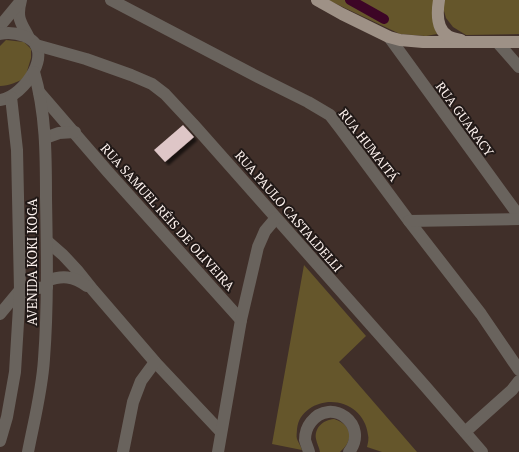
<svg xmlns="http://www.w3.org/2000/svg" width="519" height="452" viewBox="0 0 519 452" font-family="'PT Serif',serif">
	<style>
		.green { fill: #65562b }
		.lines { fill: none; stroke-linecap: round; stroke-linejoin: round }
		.canal { stroke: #3d0626; stroke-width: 10 }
		.building { fill: #dec6c7; filter: url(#shadow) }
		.minor { stroke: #69635d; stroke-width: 12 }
		.major { stroke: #9e9186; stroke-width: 12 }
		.labels { text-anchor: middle; stroke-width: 4; stroke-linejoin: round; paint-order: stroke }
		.street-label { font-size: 13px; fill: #fdf2ee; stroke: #211917 }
	</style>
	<defs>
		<filter id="shadow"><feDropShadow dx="3.5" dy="3.5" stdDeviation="1" flood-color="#0009"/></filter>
	</defs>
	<rect width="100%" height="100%" fill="#402f29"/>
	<g class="green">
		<polygon points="328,0 436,0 434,10 437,34 426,36 400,34"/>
		<polygon points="445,0 519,0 519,34 466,35 453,27 446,18 442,4"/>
		<path d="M 6,40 L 24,42 L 31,49 L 31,58 L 25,78 C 17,82 9,86 0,86 L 0,46 Z"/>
		<path d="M 304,265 L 366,336 L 339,362 L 417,452 L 382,452 L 367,447 C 368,443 369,438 368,435 C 365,406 332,393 309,409 C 302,414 298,420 297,429 C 297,432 296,436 297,439 C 298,442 301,446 302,450 L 272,444 Z"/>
		<path d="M 334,419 C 345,422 354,432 347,444 C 345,447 342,450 340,452 L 320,452 C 319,447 317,444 316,439 C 314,428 323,420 334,419 Z"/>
	</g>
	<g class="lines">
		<polyline class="canal" points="350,0 384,19"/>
	</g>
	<polygon class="building" points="183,125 194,137 165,162 154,150"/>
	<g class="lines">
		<g class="minor">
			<path d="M 21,0 C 16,19 21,22 29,38"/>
			<polyline points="111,0 254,75 308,102 330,115 340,128 409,221 481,314 519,370"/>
			<polyline points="0,26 20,2"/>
			<path d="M 0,34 C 9,32 16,33 24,36 C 58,48 24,97 0,100"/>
			<polyline points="389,37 519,216"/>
			<polyline points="498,43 519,67"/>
			<polyline points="36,45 86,59 131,75 152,84 165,94 193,124 425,386 482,452"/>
			<polyline points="39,92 108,172 241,320"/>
			<polyline points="45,138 59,133 75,132"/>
			<polyline points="409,221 519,219"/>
			<polyline points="47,241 63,255 77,270 93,290 155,362 221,432"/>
			<path d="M 47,281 C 62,275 73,276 87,286"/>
			<polyline points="0,314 20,290 47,287"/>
			<polyline points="465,432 512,390 519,381"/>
			<polyline points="0,441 7,417 15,372 20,290 17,150 11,97"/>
			<path d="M 28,452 C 34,421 42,391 44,359 C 48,306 47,252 46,198 C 46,156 46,113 34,72"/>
			<polyline points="123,452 133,402 141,381 155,362"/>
			<polyline points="218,452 241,320 258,247 265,231 276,218"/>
			<path d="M 309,452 C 308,448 306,444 305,440 C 305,433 307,427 311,422 C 331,396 370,425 349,452"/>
		</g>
		<g class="major">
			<polyline points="317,0 342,14 389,37 400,40 423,42 519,42"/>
			<path d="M 439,0 C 437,12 436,29 448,36 C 452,38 457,39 461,40"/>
		</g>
	</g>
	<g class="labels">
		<g class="street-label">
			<text transform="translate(465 119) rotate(54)" y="5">RUA GUARACY</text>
			<text transform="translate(369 145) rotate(52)" y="5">RUA HUMAITÁ</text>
			<text transform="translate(289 211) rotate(49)" y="5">RUA PAULO CASTALDELLI</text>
			<text transform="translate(168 217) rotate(48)" y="5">RUA SAMUEL RÉIS DE OLIVEIRA</text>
			<text transform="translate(32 262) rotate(-90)" y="5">AVENIDA KOKI KOGA</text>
		</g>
	</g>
</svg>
